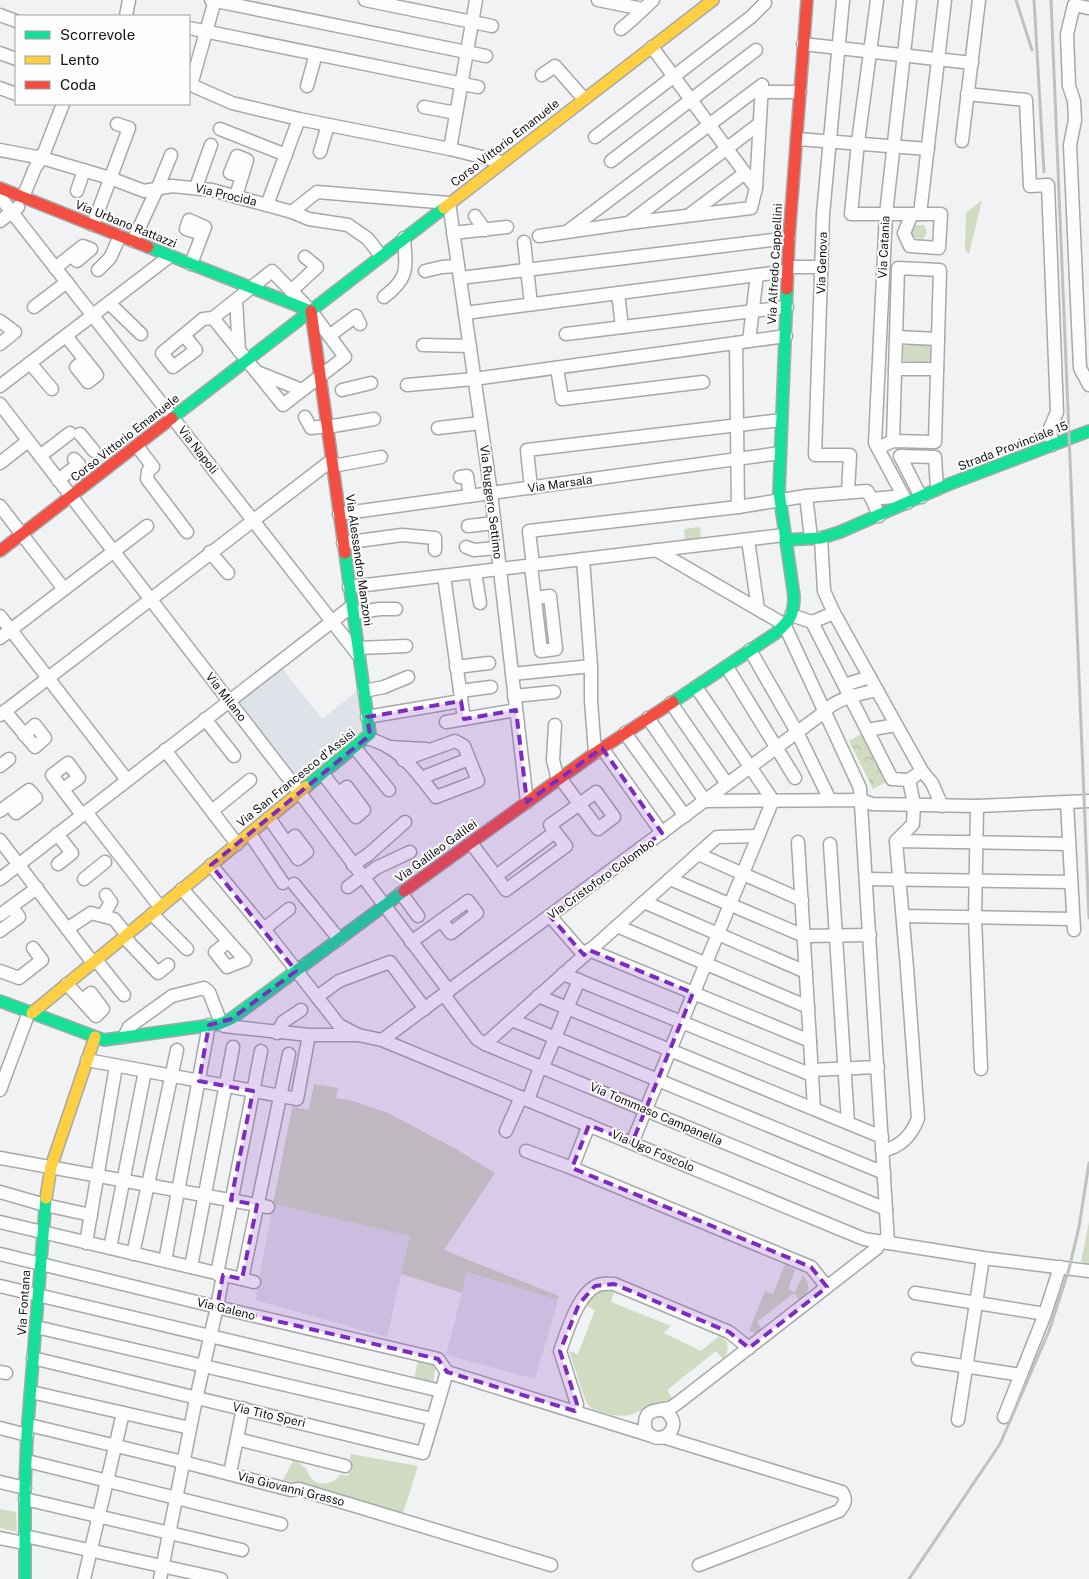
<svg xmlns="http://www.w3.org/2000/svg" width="1089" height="1579" viewBox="0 0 1089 1579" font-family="'Public Sans',sans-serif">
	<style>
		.built { fill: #dfe2e8 }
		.green { fill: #d1dbc2 }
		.park { fill: url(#park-crowns) }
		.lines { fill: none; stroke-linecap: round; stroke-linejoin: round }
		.street-casing { stroke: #a7a8aa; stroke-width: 15 }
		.fast-casing { stroke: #a7a8aa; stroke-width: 14 }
		.slow-casing { stroke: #a7a8aa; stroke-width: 14 }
		.jam-casing { stroke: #a7a8aa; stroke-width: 14 }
		.street { stroke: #fdfdfd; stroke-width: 12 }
		.fast { stroke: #16e098; stroke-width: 11 }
		.slow { stroke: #ffcf43; stroke-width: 11 }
		.jam { stroke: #f24e42; stroke-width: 11 }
		.rail { stroke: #c0c0c1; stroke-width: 3 }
		.marked { fill: #7b2cbf; fill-opacity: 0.2; stroke: #7b2cbf; stroke-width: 4; stroke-dasharray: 10 6; stroke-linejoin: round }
		.labels { text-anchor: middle; stroke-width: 4; stroke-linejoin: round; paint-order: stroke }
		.street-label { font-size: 12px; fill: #131315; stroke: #fefeff }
	</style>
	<defs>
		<pattern id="park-crowns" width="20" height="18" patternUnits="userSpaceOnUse" patternTransform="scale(1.25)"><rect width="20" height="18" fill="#d1dbc2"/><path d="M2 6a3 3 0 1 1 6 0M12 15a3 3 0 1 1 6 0" fill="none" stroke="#b3bba6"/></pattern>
	</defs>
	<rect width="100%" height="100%" fill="#f0f2f4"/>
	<g class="built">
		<polygon points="282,668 322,719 356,692 364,730 301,782 238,701"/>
		<polygon points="273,1204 410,1236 387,1337 255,1300"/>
		<polygon points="467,1272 558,1300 535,1379 446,1355"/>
	</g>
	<g class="green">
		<polygon points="982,200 969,254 965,250 966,213"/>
		<polygon points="916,225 924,225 927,232 923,239 915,238 911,231"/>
		<polygon points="906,345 928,345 930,348 930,360 927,362 905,361 901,357 901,348"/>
		<polygon points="700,527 701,539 685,540 684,529"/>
		<polygon points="314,1084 338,1088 336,1098 353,1101 388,1113 454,1148 495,1173 444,1250 559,1296 558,1300 467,1272 462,1293 401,1274 410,1236 273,1204 293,1103 298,1108 309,1110"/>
		<polygon points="1089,1222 1089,1264 1081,1262"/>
		<path d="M 785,1264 L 795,1270 L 788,1289 L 795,1292 L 803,1275 C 811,1285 810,1292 799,1300 L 794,1293 L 757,1322 L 762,1329 L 755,1333 L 749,1331 L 765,1291 L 773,1294 Z"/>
		<path d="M 605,1290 L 614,1292 L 611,1302 L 671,1326 L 664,1333 L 701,1351 L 719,1336 C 730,1341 730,1350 723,1359 L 716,1351 L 667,1390 L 673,1399 C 666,1401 658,1402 651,1406 C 631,1416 624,1419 602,1412 C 593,1409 588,1408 585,1399 L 569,1351 L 578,1354 L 595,1310 L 587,1306 C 591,1297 595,1291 605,1290 Z"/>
		<polygon points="418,1360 436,1364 433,1383 414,1379"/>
		<path d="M 351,1454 L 418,1466 L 403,1513 L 296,1482 L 283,1480 L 294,1459 C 297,1462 301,1464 304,1467 C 308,1470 308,1476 313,1480 C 321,1487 335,1484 340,1474 L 348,1476 Z"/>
		<polygon points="0,1509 16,1512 17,1532 0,1528"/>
	</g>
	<polygon class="park" points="863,733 888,781 873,789 849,741"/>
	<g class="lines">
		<defs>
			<g id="street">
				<polyline points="211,0 486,56"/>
				<polyline points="365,0 492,26"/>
				<polyline points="598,0 643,9"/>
				<polyline points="843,0 823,214 815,455 850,455 848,492"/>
				<polyline points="877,0 858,142 851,214 941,214 939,248 910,246 904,233 912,214"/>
				<polyline points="1088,8 1074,5 1067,34 1069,86 1074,101 1075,120 1070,145 1080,368 1089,385"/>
				<polyline points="0,15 16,21"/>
				<polyline points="126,16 129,0"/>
				<polyline points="189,28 478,87"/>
				<path d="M 621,29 C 634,19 642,10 653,0"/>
				<polyline points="803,44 972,63"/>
				<polyline points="652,47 756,188"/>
				<polyline points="0,53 16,59"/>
				<polyline points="542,75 555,66 584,99"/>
				<polyline points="189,84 232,103 299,119 450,149 502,162"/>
				<polyline points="191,85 215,0"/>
				<polyline points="307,86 316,54"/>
				<polyline points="0,88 16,94"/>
				<polyline points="762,92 800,92"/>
				<polyline points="967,94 1026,100 1030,186 1048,185 1057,412 1050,428 1052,445"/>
				<polyline points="424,107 456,113"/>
				<polyline points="220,129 286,155"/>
				<polyline points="595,137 751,17 765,3"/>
				<polyline points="797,139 928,149"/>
				<polyline points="962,141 979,0"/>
				<polyline points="450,149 476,0"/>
				<polyline points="0,150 42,158 110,178 144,191 172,186 212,190 292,212 317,192 449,203 491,493 527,802"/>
				<polyline points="320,152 328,125"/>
				<polyline points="611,161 756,50"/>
				<polyline points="196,187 211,145"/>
				<polyline points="77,191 84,170"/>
				<polyline points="236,196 247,160 237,156 230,173 242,176"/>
				<polyline points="0,197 359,656"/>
				<polyline points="23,197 35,168 42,158 63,104"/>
				<polyline points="267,205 299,119"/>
				<polyline points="292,212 309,219 348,225 368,239 381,256"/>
				<polyline points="920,214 945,0"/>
				<polyline points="689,215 745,173"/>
				<polyline points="475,216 485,230"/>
				<polyline points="0,221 18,207"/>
				<polyline points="631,221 759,124"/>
				<polyline points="93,225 129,128 117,124"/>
				<polyline points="568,231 762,85"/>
				<polyline points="453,233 507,227"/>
				<polyline points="539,236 629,223 751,208 756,188 762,85"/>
				<polyline points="133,241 158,187 171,155"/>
				<polyline points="524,242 531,304"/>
				<polyline points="191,264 205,227 189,220 186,229 202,234"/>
				<polyline points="788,267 821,267"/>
				<polyline points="55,268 83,246 91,249 77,261 71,255"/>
				<polyline points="98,270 110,258 120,236"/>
				<polygon points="272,271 311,311 345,357 283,405 213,318"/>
				<polyline points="425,271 442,267 458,266"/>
				<polyline points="460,278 789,238"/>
				<polyline points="291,291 317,267 305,257"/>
				<polyline points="618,293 622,327"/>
				<path d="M 384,297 C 410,277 406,268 404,238"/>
				<polyline points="236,300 239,351"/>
				<polyline points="109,303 141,334"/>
				<polyline points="34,307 67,282"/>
				<polyline points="465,313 788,271"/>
				<polyline points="0,321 15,332 0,344"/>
				<polyline points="566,334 787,307"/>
				<polyline points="184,335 196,350 173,367 162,353 203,319 213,318"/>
				<polyline points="66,336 97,375 88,382 76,367 85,360"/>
				<polyline points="329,336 356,316 360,324"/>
				<polyline points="896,337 938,339"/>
				<polyline points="749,341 757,275"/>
				<polyline points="736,343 738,507"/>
				<polyline points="423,345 470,346"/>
				<polyline points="30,363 52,389"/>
				<polyline points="557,368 562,399 703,382"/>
				<polyline points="895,369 937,369"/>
				<polyline points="257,372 302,390"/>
				<polyline points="407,385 474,379 786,336"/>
				<polyline points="0,386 170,256"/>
				<polyline points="342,390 371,383"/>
				<polyline points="0,404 300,793 449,991"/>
				<polyline points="305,417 311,428 327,426"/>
				<polyline points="327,427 374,419"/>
				<polyline points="438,428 481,423"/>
				<polyline points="80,434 94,451"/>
				<polyline points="137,446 153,467 148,471 147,479 187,532"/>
				<polyline points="878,448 893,441 935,442 940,270 898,268 893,441"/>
				<polyline points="40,456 70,433"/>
				<polyline points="0,463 28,441"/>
				<polyline points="333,466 381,457"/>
				<polyline points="460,477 467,476 470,496"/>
				<polyline points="58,480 79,464 74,459"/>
				<polyline points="531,488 527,450 781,420"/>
				<polyline points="806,496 811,538"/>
				<polyline points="921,497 900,456 935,457 937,489"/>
				<polyline points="872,499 903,496"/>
				<polyline points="907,503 875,443 886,214 910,0"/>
				<polyline points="0,506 64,589"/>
				<polyline points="339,514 780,453"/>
				<polyline points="468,526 494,523"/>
				<polyline points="821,538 824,591 834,613 922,771 932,783 942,806"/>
				<polyline points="748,540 758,609"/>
				<polyline points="343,543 402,535 435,538 435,550"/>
				<polyline points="466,547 474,550 497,548"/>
				<polyline points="656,550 780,622 785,626 860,788 888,1243"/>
				<polyline points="210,552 228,573"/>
				<polyline points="583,559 591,666 591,701 595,753"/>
				<polyline points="533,565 529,531 738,507 806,496 867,491 872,499 879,516"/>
				<polyline points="531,566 541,651 556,649 550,596 535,598"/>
				<polyline points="475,572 480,603"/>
				<polyline points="444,576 464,719"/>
				<polyline points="349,587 784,535"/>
				<polyline points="353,613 380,609 396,609"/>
				<polyline points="791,615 812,622 834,613"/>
				<polyline points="0,616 127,780"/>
				<polyline points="812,622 892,779 909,780 916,775"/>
				<polyline points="0,638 147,526"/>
				<polyline points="358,648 406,646"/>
				<polyline points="750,650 797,732 830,800"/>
				<polyline points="456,667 489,663"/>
				<polyline points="727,667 795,778"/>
				<polyline points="512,674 591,666"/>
				<polyline points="844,685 870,677"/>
				<polyline points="696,687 772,799"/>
				<polyline points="364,691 384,687 408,677"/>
				<polyline points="460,691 491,687"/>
				<polyline points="514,696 554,692"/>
				<polyline points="671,703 727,784"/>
				<polyline points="5,711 35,747 45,738 35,725 24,735"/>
				<polyline points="0,715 332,460"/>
				<polyline points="367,717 461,701"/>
				<polyline points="648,718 705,801 862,800 872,804 977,806 1089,801"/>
				<polyline points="205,719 234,756"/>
				<polyline points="446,722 516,710"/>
				<polyline points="555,725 553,760 558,780"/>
				<polyline points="867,730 896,725"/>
				<polyline points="625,733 685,816"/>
				<path d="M 367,738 C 373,740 379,742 385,745 C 405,755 423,780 436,797 L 478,781 L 464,746 L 455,741 L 403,760"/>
				<polyline points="388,747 426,749"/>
				<polyline points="355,748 389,790"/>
				<polyline points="602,748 662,833"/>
				<polyline points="165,750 237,844"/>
				<polyline points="0,766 9,759"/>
				<polyline points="323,774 356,817 364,810 347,787 338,794"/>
				<polyline points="421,778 469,759"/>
				<polyline points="63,789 79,778 68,763 52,775 82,815"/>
				<polyline points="1067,803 1074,930"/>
				<polyline points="977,806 975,917 981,1069"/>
				<polyline points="0,811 29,790 36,798 16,813 10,804"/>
				<polyline points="212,811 250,780"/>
				<polyline points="86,812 160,907"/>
				<polyline points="269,818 298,859 307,852 295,836 288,842"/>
				<polyline points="57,834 72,853 58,864"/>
				<polyline points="250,834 283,883"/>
				<polyline points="0,840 93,963"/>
				<polyline points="896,841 1069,844"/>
				<polyline points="798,842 814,1109"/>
				<path d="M 471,843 L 496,876 L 555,832 L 550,825 C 566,814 581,803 596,792 L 614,817 L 598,829 L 560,778"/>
				<polyline points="830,844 848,1123"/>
				<polyline points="698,854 802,900"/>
				<polyline points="211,865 264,929 339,1025 358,1035"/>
				<polyline points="353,865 369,854 405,822"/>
				<polyline points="496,876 506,890 566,846 555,832"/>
				<polyline points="363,878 376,868 410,852"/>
				<polyline points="0,879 352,606"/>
				<polyline points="84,879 105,862"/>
				<polyline points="670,879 804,936 870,935"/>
				<polyline points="867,879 1071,882"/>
				<polyline points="294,884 339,939"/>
				<polyline points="348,887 361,877"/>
				<polyline points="182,889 245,960 227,967 215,952 228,942"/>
				<polyline points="401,893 418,916"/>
				<polyline points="644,902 806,972"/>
				<polyline points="152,914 187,949"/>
				<polyline points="0,915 37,888"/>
				<polyline points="103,916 111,902 106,895"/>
				<polyline points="550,916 584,955"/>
				<polyline points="903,916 1073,919"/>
				<polyline points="617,926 808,1007"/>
				<polyline points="67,929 91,913 114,919 127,935"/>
				<polyline points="264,929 289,909"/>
				<polyline points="0,931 19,917 12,907"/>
				<polyline points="124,937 158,973 168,965"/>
				<polyline points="411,942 468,901 477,913 451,933 441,920"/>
				<polyline points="589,950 810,1041"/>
				<polyline points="96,960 124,995"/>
				<polyline points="0,971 19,978 42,960 33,948"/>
				<polyline points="563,974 812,1075"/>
				<polyline points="67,984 96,1016 103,1009 91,993 82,1000"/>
				<polyline points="444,995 477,1039 485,1044 886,1209"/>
				<polyline points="538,996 882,1137"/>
				<polyline points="317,997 339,981 390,962 425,1009"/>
				<polyline points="512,1020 884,1173"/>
				<polyline points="277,1033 283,1022 301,1010"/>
				<polyline points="124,1037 129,1027 172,996 204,988 209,992 221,1023 224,1026 309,1035 358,1035 382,1040 864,1239 983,1258 1089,1271"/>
				<path d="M 382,1040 L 819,716 C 834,699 855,695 877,690"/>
				<polyline points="485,1044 717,837 758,836"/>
				<polyline points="87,1060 297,1099 309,1035"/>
				<polyline points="812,1070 878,1067"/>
				<polyline points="0,1090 29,1012"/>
				<polyline points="528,1100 539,1070 545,1062 579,980"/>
				<polyline points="589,1125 572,1168 811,1267 827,1287"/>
				<polyline points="506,1131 521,1097"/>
				<polyline points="632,1143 773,800"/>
				<polyline points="526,1151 572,1168"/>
				<path d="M 882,1151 C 901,1147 912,1135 918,1118 L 907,968 L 896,841 L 913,824 L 914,804 L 909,780"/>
				<polyline points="0,1158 268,1207"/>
				<polyline points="0,1192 45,1205 91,1215"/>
				<polyline points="0,1222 254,1282"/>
				<polyline points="86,1243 116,1066"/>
				<polyline points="110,1248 145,1071"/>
				<polyline points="0,1254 217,1307 438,1359 447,1372"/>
				<polyline points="133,1254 177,1050"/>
				<polyline points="165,1261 209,1025"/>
				<polyline points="191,1267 233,1047"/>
				<polyline points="217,1274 261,1051"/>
				<polyline points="242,1279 289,1054"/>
				<polyline points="0,1286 441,1391"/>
				<polyline points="915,1293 1045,1314"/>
				<polyline points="36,1327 432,1419"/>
				<polyline points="33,1358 423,1453 447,1372"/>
				<polyline points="918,1359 1021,1375"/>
				<polyline points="0,1372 6,1373"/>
				<polyline points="447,1372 649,1435"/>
				<polyline points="31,1392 190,1428"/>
				<path d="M 662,1409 C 670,1413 677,1422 671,1431 C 662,1444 643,1437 645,1422 C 646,1408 660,1411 669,1408 C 673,1407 676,1404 679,1402 L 877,1248 L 881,1241"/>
				<path d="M 575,1411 L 577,1404 L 560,1351 C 567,1332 578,1293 598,1285 C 603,1283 608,1284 614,1284 L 729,1332 L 749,1348"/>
				<polyline points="1004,1417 1045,1314 1060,1267"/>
				<polyline points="958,1420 983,1258"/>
				<polyline points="29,1425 183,1462 291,1490 299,1489 551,1565"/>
				<polyline points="0,1428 27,1435"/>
				<path d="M 663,1437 L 842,1492 C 847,1500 845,1504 839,1511 L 699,1565"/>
				<polyline points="237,1439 345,1466"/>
				<polyline points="27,1461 281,1524"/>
				<polyline points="230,1473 243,1408"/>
				<polyline points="0,1482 25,1488"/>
				<polyline points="25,1499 242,1550"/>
				<polyline points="25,1536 221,1579"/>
				<polyline points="0,1538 24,1543"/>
				<polyline points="84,1579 123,1413"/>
				<polyline points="160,1579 196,1399 217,1307 223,1275"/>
			</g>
			<g id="fast">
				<polyline points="148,247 311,311"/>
				<polyline points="172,418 444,208"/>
				<polyline points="785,540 821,538 840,532 947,485 1089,431"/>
				<path d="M 673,702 L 776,633 C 790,620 794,616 794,596 L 779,492 L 787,289"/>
				<polyline points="306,787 370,734 345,553"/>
				<polyline points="0,1001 104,1040 219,1024 231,1019 404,891"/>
				<polyline points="25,1579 25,1488 27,1435 46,1198"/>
			</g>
			<g id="slow">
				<polyline points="444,208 713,0"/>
				<polyline points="32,1013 306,787"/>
				<polyline points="46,1198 51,1167 95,1037"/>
			</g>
			<g id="jam">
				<polyline points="0,188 148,247"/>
				<polyline points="787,289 789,238 807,0"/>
				<polyline points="311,311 345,553"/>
				<polyline points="0,551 172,418"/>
				<polyline points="404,891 595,753 673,702"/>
			</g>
		</defs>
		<use href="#street" class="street-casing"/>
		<use href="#fast" class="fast-casing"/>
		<use href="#slow" class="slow-casing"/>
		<use href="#jam" class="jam-casing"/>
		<use href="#street" class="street"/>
		<use href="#fast" class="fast"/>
		<use href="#slow" class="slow"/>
		<use href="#jam" class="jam"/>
		<g class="rail">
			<polyline points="1016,0 1032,50"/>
			<polyline points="1034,0 1044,172"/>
			<polyline points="1051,0 1089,918"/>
			<polyline points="909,1579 1000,1444 1049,1331 1069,1269 1079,1227 1089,1163"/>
		</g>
	</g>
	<path class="marked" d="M 461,701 L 464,719 L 516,710 L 527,802 L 602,748 L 662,833 L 550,916 L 584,955 L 589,950 L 693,993 L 632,1143 L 589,1125 L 572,1168 L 811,1267 L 827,1287 L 749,1348 L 729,1332 L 614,1284 L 595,1286 L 579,1304 L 560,1351 L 577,1404 L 575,1411 L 447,1372 L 438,1359 L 217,1307 L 223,1275 L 242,1279 L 257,1205 L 231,1200 L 253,1091 L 199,1081 L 209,1025 L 231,1019 L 296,971 L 211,865 L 370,735 L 367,717 Z"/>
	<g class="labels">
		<g class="street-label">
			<text transform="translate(505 143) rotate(-38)" y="4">Corso Vittorio Emanuele</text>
			<text transform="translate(226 195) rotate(13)" y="4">Via Procida</text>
			<text transform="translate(126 224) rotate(22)" y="4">Via Urbano Rattazzi</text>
			<text transform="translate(884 247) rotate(-87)" y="4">Via Catania</text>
			<text transform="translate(822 263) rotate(-88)" y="4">Via Genova</text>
			<text transform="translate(775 264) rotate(-87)" y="4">Via Alfredo Cappellini</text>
			<text transform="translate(125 438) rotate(-38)" y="4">Corso Vittorio Emanuele</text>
			<text transform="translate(1013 446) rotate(-21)" y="4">Strada Provinciale 15</text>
			<text transform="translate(198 450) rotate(52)" y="4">Via Napoli</text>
			<text transform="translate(560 484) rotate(-8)" y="4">Via Marsala</text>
			<text transform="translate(491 502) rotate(83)" y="4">Via Ruggero Settimo</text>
			<text transform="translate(359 560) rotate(82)" y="4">Via Alessandro Manzoni</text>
			<text transform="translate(226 697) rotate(52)" y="4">Via Milano</text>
			<text transform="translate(296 778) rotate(-39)" y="4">Via San Francesco d'Assisi</text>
			<text transform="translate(436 851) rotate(-36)" y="4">Via Galileo Galilei</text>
			<text transform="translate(601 879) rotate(-36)" y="4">Via Cristoforo Colombo</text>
			<text transform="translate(656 1114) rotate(23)" y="4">Via Tommaso Campanella</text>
			<text transform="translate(653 1151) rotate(23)" y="4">Via Ugo Foscolo</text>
			<text transform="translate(24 1303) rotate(-86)" y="4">Via Fontana</text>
			<text transform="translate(226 1309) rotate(14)" y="4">Via Galeno</text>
			<text transform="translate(269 1415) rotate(13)" y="4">Via Tito Speri</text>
			<text transform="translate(291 1489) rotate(14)" y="4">Via Giovanni Grasso</text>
		</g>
	</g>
	<rect x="15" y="15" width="175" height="90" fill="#fefeff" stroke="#a0a0a1"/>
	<rect x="25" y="31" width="25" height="8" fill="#16e098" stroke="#a0a0a1"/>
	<text x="60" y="40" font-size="15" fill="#131315">Scorrevole</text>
	<rect x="25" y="56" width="25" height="8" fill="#ffcf43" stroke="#a0a0a1"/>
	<text x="60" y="65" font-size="15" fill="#131315">Lento</text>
	<rect x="25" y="81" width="25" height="8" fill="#f24e42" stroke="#a0a0a1"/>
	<text x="60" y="90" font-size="15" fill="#131315">Coda</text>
</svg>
